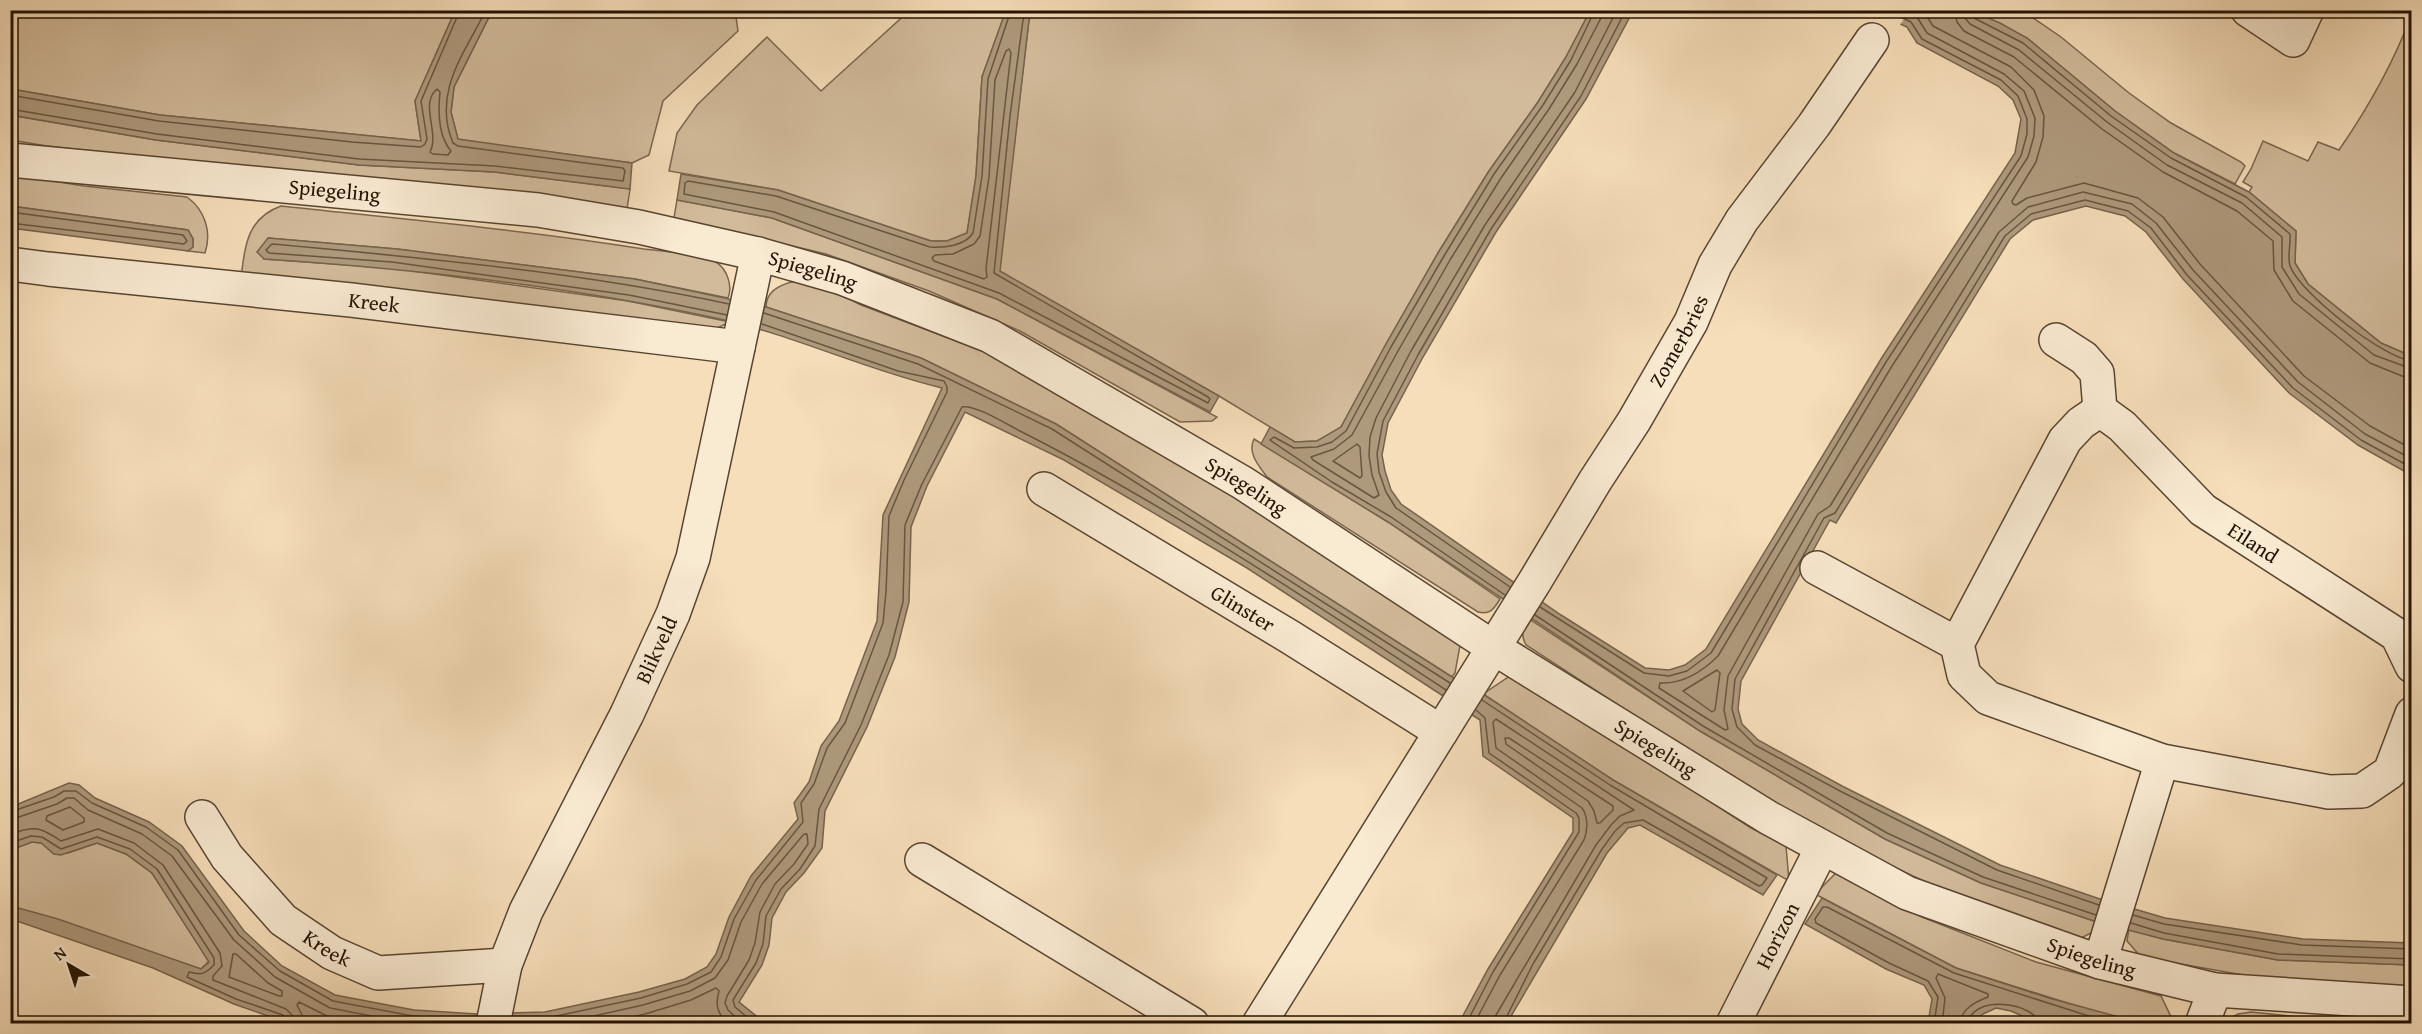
<svg xmlns="http://www.w3.org/2000/svg" width="2422" height="1034" viewBox="0 0 2422 1034" font-family="'Gentium Book Plus',serif">
	<style>
		.green { fill: #d2bb9b; stroke: #7a664f; stroke-width: 1.5 }
		.water { fill: #ae997c; stroke: #76634c; stroke-width: 1.5 }
		.pier { fill: #f6deba }
		.lines { fill: none; stroke-linecap: round; stroke-linejoin: round }
		.shore { stroke: #685640; stroke-width: 1.5 }
		.minor-casing { stroke: #584531; stroke-width: 36 }
		.minor { stroke: #f9ead2; stroke-width: 33 }
		.labels { text-anchor: middle; stroke-width: 4.5; stroke-linejoin: round; paint-order: stroke }
		.street-label { font-size: 21px; fill: #231203; stroke: #f9ead2 }
	</style>
	<rect width="100%" height="100%" fill="#f6deba"/>
	<filter id="stains"><feTurbulence type="fractalNoise" baseFrequency=".00333" numOctaves="4"/><feColorMatrix values="0 0 0 0 .2 0 0 0 0 .09 0 0 0 0 .02 0 0 0 .5 -.17"/></filter>
	<radialGradient id="worn" r=".72"><stop offset=".6" stop-color="#630" stop-opacity="0"/><stop offset="1" stop-color="#630" stop-opacity=".3"/></radialGradient>
	<g class="green">
		<polygon points="735,10 738,31 663,101 649,155 632,163 458,140 451,112 454,87 492,11"/>
		<polygon points="10,11 455,11 415,101 421,141 160,115 11,89"/>
		<polygon points="909,11 1006,11 982,77 976,176 967,233 947,241 931,241 778,190 669,171 677,133 697,105 767,37 821,91"/>
		<polygon points="1033,11 1590,11 1566,57 1538,102 1489,171 1438,253 1386,344 1341,427 1328,437 1317,441 1295,442 1219,396 999,271 1029,20"/>
		<polygon points="1972,11 2021,11 2026,13 2061,37 2129,93 2171,123 2241,162 2245,166 2235,184 2174,153 2115,111 2027,38"/>
		<path d="M 2411,16 L 2411,356 L 2381,343 L 2308,284 L 2295,263 L 2296,231 L 2249,192 L 2252,187 L 2243,182 L 2251,169 L 2263,141 L 2308,161 L 2318,142 L 2339,150 C 2368,108 2393,64 2411,16 Z"/>
		<polygon points="10,115 156,140 359,165 495,172 630,189 627,209 47,146 11,140"/>
		<path d="M 10,174 L 84,186 L 187,197 C 205,210 212,232 205,253 L 188,251 L 193,247 L 193,239 L 188,230 L 11,206 Z"/>
		<polygon points="677,200 772,218 997,299 1217,417 1212,421 1180,422 1020,331 929,291 826,254 674,218"/>
		<path d="M 281,206 C 402,219 524,230 644,249 C 660,251 705,254 716,262 C 727,269 733,286 728,298 L 635,279 L 397,249 L 268,238 L 264,259 L 391,268 L 628,301 L 730,322 L 711,331 L 241,278 C 245,246 247,218 281,206 Z"/>
		<path d="M 791,282 C 815,282 840,294 861,305 L 991,354 L 1113,420 L 1461,640 L 1455,673 L 1452,677 L 1056,424 L 921,358 L 766,307 C 766,292 778,286 791,282 Z"/>
		<path d="M 1254,439 L 1388,522 L 1500,599 C 1494,609 1490,615 1478,612 L 1267,477 C 1259,466 1247,453 1254,439 Z"/>
		<path d="M 1531,620 L 1700,731 L 1885,839 L 1981,883 L 2097,922 L 2095,931 L 2077,940 L 1945,891 L 1834,839 L 1718,770 L 1526,645 C 1520,634 1523,628 1531,620 Z"/>
		<polygon points="1513,674 1751,828 1786,846 1789,881 1613,780 1483,694"/>
		<polygon points="32,842 42,843 54,854 68,853 97,843 126,854 152,873 209,961 201,969 11,906 10,850"/>
		<polygon points="1836,873 1922,917 2036,962 2161,996 2174,1023 2141,1023 2112,1017 1956,968 1815,894"/>
		<polygon points="2129,929 2163,939 2278,960 2411,965 2411,989 2283,982 2141,957 2127,941"/>
		<polygon points="2251,1012 2356,1023 2222,1023 2238,1014"/>
	</g>
	<g class="water">
		<polygon points="1006,10 1033,11 1029,20 1000,271 1219,396 1210,412 997,299 772,218 677,200 681,174 778,190 931,241 947,241 967,233 976,176 982,77"/>
		<polygon points="455,11 492,11 454,87 451,112 458,139 632,163 630,189 495,172 359,165 156,140 11,115 11,89 160,115 421,141 415,101"/>
		<polygon points="1590,11 1633,11 1586,99 1496,232 1423,357 1388,423 1382,455 1385,471 1391,490 1401,504 1561,615 1645,668 1669,670 1685,665 1706,649 1881,359 2015,153 2021,119 2013,100 1998,86 1917,43 1907,27 1872,11 1972,11 2000,23 2027,38 2115,111 2174,153 2249,192 2296,231 2295,263 2308,284 2381,343 2411,356 2411,475 2358,445 2289,393 2183,279 2146,232 2125,216 2086,206 2033,220 2010,239 1836,523 1830,520 1741,681 1738,709 1742,724 1758,740 1842,786 2000,865 2097,898 2165,918 2303,939 2411,943 2411,965 2278,960 2163,939 2097,922 1981,883 1885,839 1700,731 1388,522 1261,444 1270,427 1295,442 1317,441 1341,427 1386,344 1438,253 1489,171 1538,102 1566,57"/>
		<polygon points="10,206 188,230 193,239 193,247 188,251 11,228"/>
		<path d="M 268,238 L 397,249 L 635,279 L 766,307 L 921,358 L 1056,424 L 1452,677 L 1483,694 L 1613,780 L 1777,875 L 1763,895 L 1640,825 L 1628,828 L 1607,853 L 1507,1023 L 1459,1023 L 1488,969 L 1573,832 L 1573,818 L 1483,756 L 1480,720 L 1247,568 L 1064,460 L 965,412 L 927,486 L 911,527 L 909,602 L 895,657 L 867,727 L 825,811 L 822,848 L 804,873 L 786,892 L 772,918 L 769,945 L 762,965 L 739,1002 L 765,1023 L 288,1023 L 234,1004 L 153,968 L 11,919 L 11,906 L 58,919 L 201,969 L 209,962 L 152,873 L 126,854 L 97,843 L 61,855 L 54,854 L 41,843 L 32,842 L 11,850 L 11,807 L 69,783 L 79,785 L 95,798 L 149,822 L 182,846 L 244,931 L 282,966 L 335,995 L 414,1010 L 477,1014 L 545,1012 L 639,992 L 685,979 L 707,967 L 716,954 L 729,917 L 751,876 L 798,819 L 794,803 L 809,782 L 821,746 L 839,721 L 877,621 L 883,515 L 942,388 C 866,370 796,336 720,319 C 570,286 417,269 264,259 L 257,252 Z"/>
		<polygon points="1822,898 1956,968 2049,998 2141,1023 2038,1023 2011,1011 1996,1008 1983,1014 1972,1023 1928,1023 1932,999 1924,985 1886,969 1805,924"/>
	</g>
	<polygon class="pier" points="1876,11 1876,10 1910,11 1899,26 1873,15"/>
	<g class="lines">
		<g class="shore">
			<path d="M 1011,10 L 988,79 L 982,176 L 973,233 C 965,246 944,248 930,247 L 776,196 L 688,181 L 685,183 L 684,194 L 774,212 L 999,293 L 1208,403 L 1210,399 L 1208,397 L 994,273 L 1010,116 L 1023,20 L 1027,10"/>
			<polyline points="1603,10 1601,18 1577,64 1549,109 1501,178 1450,260 1398,351 1352,435 1334,449 1311,457 1313,460 1374,498 1379,495 1372,475 1369,456 1370,437 1376,418 1411,351 1485,225 1575,92 1617,10"/>
			<path d="M 1904,10 L 1917,17 L 1927,33 L 2004,74 L 2024,91 L 2035,118 L 2034,136 L 2028,157 L 1892,366 L 1718,656 C 1702,672 1683,684 1660,683 L 1659,688 L 1725,730 L 1728,729 L 1724,710 L 1728,676 L 1818,514 L 1830,506 L 1999,232 L 2028,207 L 2083,192 L 2132,204 L 2156,223 L 2193,270 L 2298,382 L 2365,434 L 2412,459"/>
			<polyline points="1923,10 1933,26 2011,67 2034,90 2044,116 2043,137 2036,162 2012,201 2013,204 2016,205 2027,198 2084,183 2138,198 2163,217 2200,264 2304,376 2370,426 2412,449"/>
			<polyline points="1955,10 1957,22 1964,31 2014,57 2102,129 2163,172 2237,211 2273,241 2274,270 2293,301 2370,363 2402,376 2412,378"/>
			<polyline points="1964,10 1965,18 1970,24 2019,50 2107,122 2167,165 2242,203 2282,237 2282,267 2299,294 2374,355 2412,369"/>
			<path d="M 1972,10 L 1974,18 L 2023,43 L 2111,116 L 2171,158 L 2246,197 L 2290,234 C 2291,243 2287,257 2290,266 C 2300,293 2383,358 2412,361"/>
			<polygon points="1009,49 1011,53 986,269 987,277 984,279 934,261 932,258 935,255 953,254 974,244 980,236 989,177 995,80 1006,51"/>
			<path d="M 437,89 L 440,92 C 438,111 438,136 451,151 L 448,155 L 433,154 L 430,152 C 440,132 419,104 437,89 Z"/>
			<polyline points="10,95 159,121 352,142 421,147 425,144 427,139 421,101 460,10"/>
			<path d="M 10,109 L 157,134 L 359,159 L 495,166 L 623,181 L 625,171 L 623,168 L 458,146 L 453,143 C 432,93 464,54 486,10"/>
			<polyline points="10,212 183,235 187,241 184,244 10,223"/>
			<polyline points="764,313 918,364 1052,429 1450,683"/>
			<path d="M 727,315 L 629,295 L 392,262 L 269,253 L 266,250 L 272,244 C 424,258 579,272 729,304"/>
			<polygon points="1357,444 1360,447 1362,476 1360,478 1333,461"/>
			<polyline points="1510,587 1396,508 1386,492 1379,472 1377,454 1383,421 1418,355 1491,229 1581,96 1626,10"/>
			<polyline points="1505,595 1391,517 1332,482 1270,440 1274,437 1294,448 1317,447 1332,442 1346,431 1391,347 1444,256 1494,174 1543,105 1571,60 1595,10"/>
			<polyline points="1540,607 1644,673 1669,676 1687,671 1711,653 1886,362 2021,156 2027,134 2027,119 2018,96 2001,80 1922,39 1911,22 1886,10"/>
			<polyline points="1535,615 1703,726 1887,833 1983,877 2096,915"/>
			<polygon points="1717,670 1720,673 1715,710 1712,712 1683,691"/>
			<polyline points="1482,700 1610,785 1767,878 1762,885 1759,886 1643,820 1624,823 1615,831 1602,849 1533,964 1503,1024"/>
			<polygon points="1505,738 1509,738 1613,806 1613,810 1600,823 1597,823 1594,811 1588,801 1506,744"/>
			<polygon points="70,807 84,818 84,822 63,830 46,820 47,816"/>
			<polyline points="10,812 54,797 64,791 76,791 92,803 146,827 178,850 239,935 280,971 333,1001 413,1016 475,1020"/>
			<polyline points="10,820 57,804 67,798 74,798 88,810 142,834 172,856 234,940 275,977 330,1008 413,1024"/>
			<path d="M 10,835 C 34,824 42,828 61,841 L 98,829 L 134,843 L 163,865 L 220,953 L 222,966 L 213,976 L 213,980 L 286,1009 L 292,1015 L 294,1024"/>
			<path d="M 10,843 L 31,836 L 42,837 L 61,849 L 97,837 L 130,849 L 157,869 L 214,958 L 214,965 C 204,975 201,975 189,972 L 187,977 L 236,999 L 283,1015 L 286,1024"/>
			<polyline points="2099,905 1997,870 1840,791 1755,745 1737,727 1732,709 1735,679 1824,518 1835,513 2005,236 2031,214 2085,200 2128,211 2151,228 2187,275 2293,388 2361,440 2412,468"/>
			<polyline points="2133,915 2164,924 2302,945 2412,949"/>
			<polyline points="2131,923 2164,933 2278,954 2412,959"/>
			<polygon points="233,954 236,954 268,983 282,991 282,996 279,996 229,977"/>
			<polyline points="512,1019 547,1018 641,998 687,984 711,972 721,957 734,919 756,880 803,822 801,803 814,784 827,748 845,723 883,623 886,592 889,516 904,480 947,392 947,387 944,381 898,371 762,324"/>
			<polyline points="303,1024 302,1015 297,1005 299,1002 327,1016 365,1024"/>
			<polyline points="558,1024 643,1005 690,991 715,978 728,960 741,922 762,884 804,834 807,834 808,844 794,864 775,884 760,912 755,943 749,960 727,996 725,1003 728,1010 743,1024"/>
			<path d="M 601,1024 L 645,1014 L 691,1000 L 716,988 L 719,991 C 715,1005 717,1014 729,1024"/>
			<path d="M 755,1024 L 735,1007 L 733,1000 L 756,963 L 763,944 L 766,916 L 781,889 L 800,869 L 815,846 L 819,809 L 861,725 L 889,655 L 903,602 L 905,525 L 922,484 L 962,407 C 975,404 1008,425 1020,431 C 1168,506 1307,599 1446,690"/>
			<polyline points="1466,1024 1493,972 1579,832 1579,818 1576,813 1489,753 1485,718 1476,710"/>
			<path d="M 1474,1024 L 1500,975 L 1584,840 C 1588,830 1588,816 1582,808 L 1496,748 L 1493,722 L 1496,719 L 1634,810 L 1620,816 L 1611,825 L 1596,845 L 1496,1015 L 1495,1024"/>
			<polyline points="1934,1024 1938,997 1928,981 1889,963 1816,923 1815,919 1823,907 1827,907 1954,973 2114,1024"/>
			<path d="M 1942,1024 L 1945,998 L 1936,978 L 1938,974 L 1988,994 L 1988,997 C 1975,1002 1961,1009 1960,1024"/>
			<path d="M 1968,1024 C 1972,993 2036,1003 2039,1024"/>
		</g>
		<defs>
			<g id="minor">
				<polyline points="2248,10 2293,40 2307,10"/>
				<path id="s1" d="M 10,160 L 538,210 L 639,227 L 758,254 L 842,278 L 990,336 L 1243,483 L 1494,648 L 1769,818 L 1907,893 L 2100,962 L 2215,990 L 2412,1003"/>
				<path id="s2" d="M 10,264 L 48,269 L 351,300 L 738,347"/>
				<polyline points="2056,340 2084,358 2097,373 2100,410"/>
				<path id="s3" d="M 1044,489 L 1290,637 L 1441,732"/>
				<polyline points="1817,568 1957,644"/>
				<polyline points="2412,666 2397,635 2203,510 2122,426 2100,410 2081,423 2065,440 1957,644 1964,675 1988,698 2162,761 2329,792 2362,791 2390,772 2412,714"/>
				<path id="s4" d="M 202,817 L 227,857 L 283,920 L 332,953 L 378,973 L 505,965"/>
				<polyline points="922,860 1192,1024"/>
				<polyline points="2100,962 2162,761"/>
				<path id="s5" d="M 493,1024 L 505,965 L 526,911 L 627,714 L 673,614 L 693,558 L 758,254"/>
				<path id="s6" d="M 1259,1024 L 1535,581 L 1595,481 L 1634,421 L 1691,322 L 1715,265 L 1742,220 L 1814,125 L 1872,40"/>
				<path id="s7" d="M 1733,1024 L 1822,848"/>
				<polyline points="2202,1024 2215,990"/>
			</g>
		</defs>
		<use href="#minor" class="minor-casing"/>
		<use href="#minor" class="minor"/>
	</g>
	<g class="labels">
		<g class="street-label">
			<text dy="7" stroke="none"><textPath href="#s1" startOffset="326">Spiegeling</textPath></text>
			<text dy="7" stroke="none"><textPath href="#s1" startOffset="812">Spiegeling</textPath></text>
			<text dy="7" stroke="none"><textPath href="#s2" startOffset="366">Kreek</textPath></text>
			<text dy="7" stroke="none"><textPath href="#s6" startOffset="802">Zomerbries</textPath></text>
			<text dy="7" stroke="none"><textPath href="#s1" startOffset="1298">Spiegeling</textPath></text>
			<text transform="translate(2253 543) rotate(33)" y="7">Eiland</text>
			<text dy="7" stroke="none"><textPath href="#s3" startOffset="232">Glinster</textPath></text>
			<text dy="7" stroke="none"><textPath href="#s5" startOffset="410">Blikveld</textPath></text>
			<text dy="7" stroke="none"><textPath href="#s1" startOffset="1784">Spiegeling</textPath></text>
			<text dy="7" stroke="none"><textPath href="#s7" startOffset="99">Horizon</textPath></text>
			<text dy="7" stroke="none"><textPath href="#s4" startOffset="184">Kreek</textPath></text>
			<text dy="7" stroke="none"><textPath href="#s1" startOffset="2270">Spiegeling</textPath></text>
		</g>
	</g>
	<rect width="2422" height="1034" fill="none" stroke="#f6deba" stroke-width="36"/>
	<rect x="12" y="12" width="2398" height="1010" fill="none" stroke="#231203" stroke-width="3"/>
	<rect x="18" y="18" width="2386" height="998" fill="none" stroke="#231203" stroke-width="1.5"/>
	<g transform="translate(69 965) rotate(321)" stroke="#f9ead2" stroke-width="4.5" paint-order="stroke">
	<path d="M0-4.5L10 22L0 15L-10 22Z" fill="#231203"/>
	<text y="-9" font-size="16" font-weight="bold" text-anchor="middle" fill="#231203">N</text>
	</g>
	<rect width="100%" height="100%" filter="url(#stains)"/>
	<rect width="100%" height="100%" fill="url(#worn)"/>
</svg>
